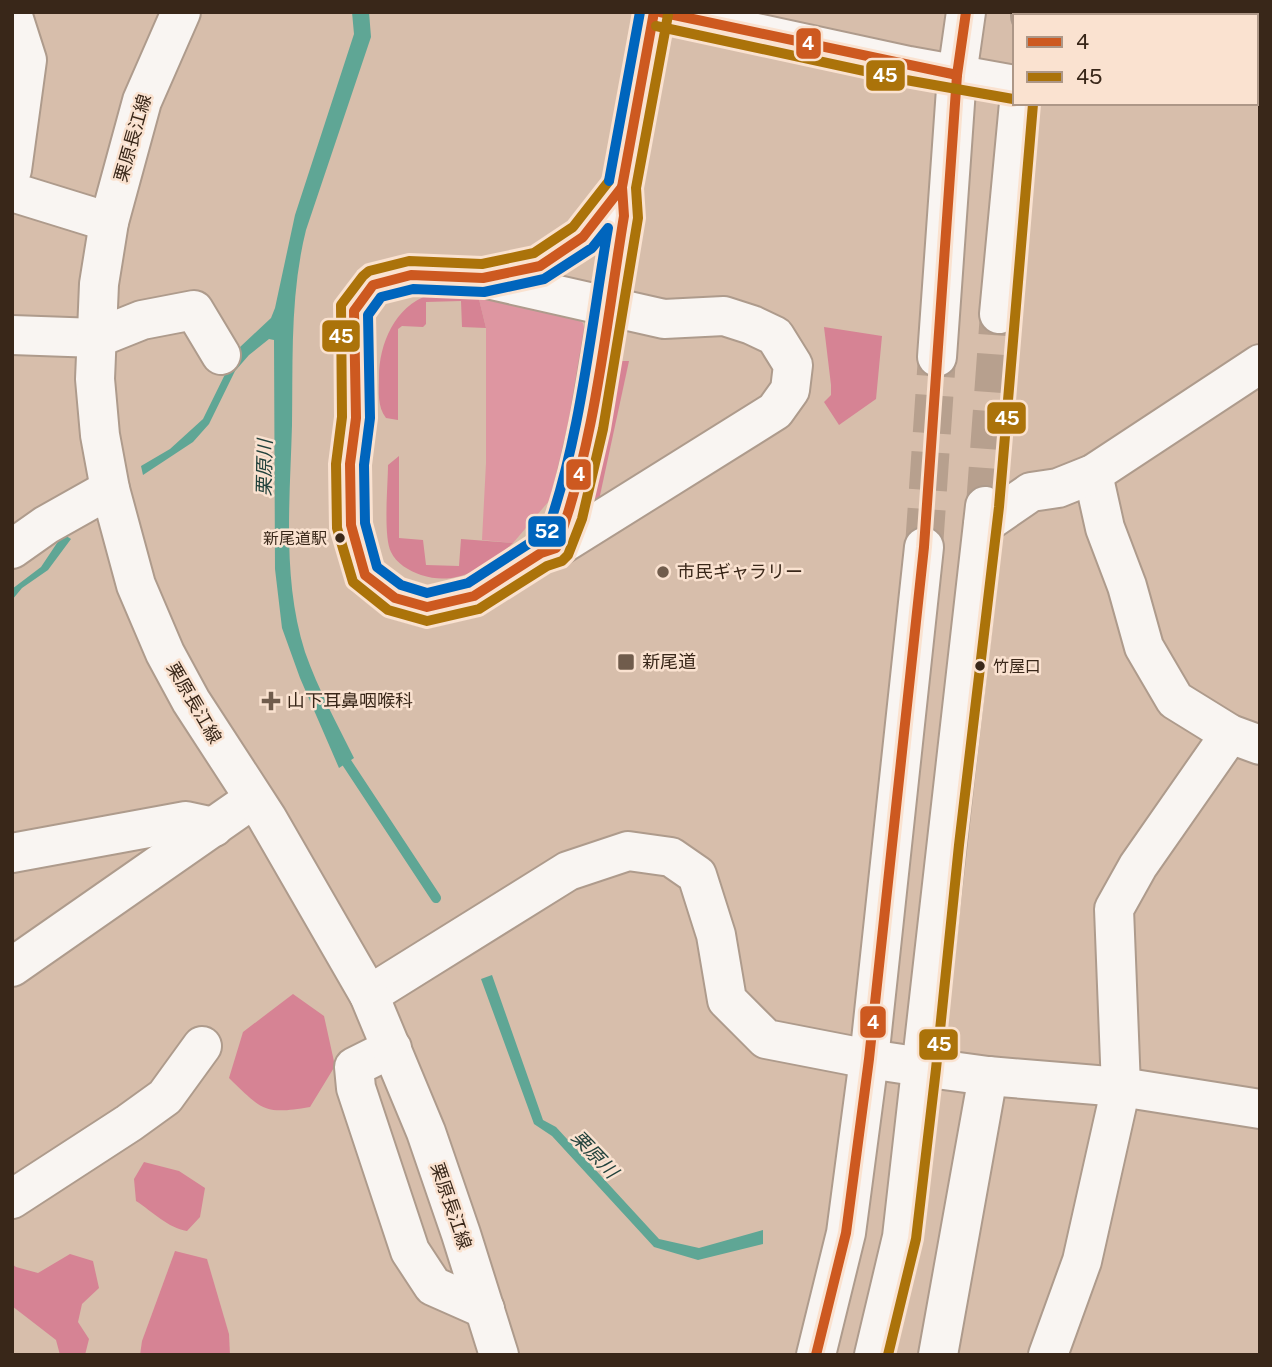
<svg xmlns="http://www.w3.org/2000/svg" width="1272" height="1367" viewBox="0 0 1272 1367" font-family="'Public Sans','Noto Sans JP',sans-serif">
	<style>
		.green { fill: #de96a1 }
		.forest { fill: #d68394 }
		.water { fill: #5fa695 }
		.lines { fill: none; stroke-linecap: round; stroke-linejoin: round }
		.stream { stroke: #5fa695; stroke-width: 10 }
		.highway-tunnel { stroke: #b7a08e; stroke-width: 38; stroke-dasharray: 38 19; stroke-linecap: butt }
		.minor-casing { stroke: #ae9b8c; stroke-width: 42 }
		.major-casing { stroke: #ae9b8c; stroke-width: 42 }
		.highway-casing { stroke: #ae9b8c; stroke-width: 42 }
		.minor { stroke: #f9f5f2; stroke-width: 38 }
		.major { stroke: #f9f5f2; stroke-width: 38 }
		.highway { stroke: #f9f5f2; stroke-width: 38 }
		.bus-1-casing { stroke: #fae2d0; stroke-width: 16 }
		.bus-2-casing { stroke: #fae2d0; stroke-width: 16 }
		.bus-3-casing { stroke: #fae2d0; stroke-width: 16 }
		.bus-1 { stroke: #cd5920; stroke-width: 10 }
		.bus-2 { stroke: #ab730a; stroke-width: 10 }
		.bus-3 { stroke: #0065bd; stroke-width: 10 }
		.bus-dot { fill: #392719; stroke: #fae2d0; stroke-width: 2.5 }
		.poi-dot { fill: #705c4c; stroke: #fae2d0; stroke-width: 2.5 }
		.labels { text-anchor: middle; stroke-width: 5; stroke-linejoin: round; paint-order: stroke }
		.bus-label { font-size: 16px; fill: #392719; stroke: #fae2d0; text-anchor: end }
		.street-label { font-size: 18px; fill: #392719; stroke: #fae2d0 }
		.poi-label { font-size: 18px; fill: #392719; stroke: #fae2d0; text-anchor: start }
		.water-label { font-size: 19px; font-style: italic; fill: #22423c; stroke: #fae2d0 }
		.line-badge { stroke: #fae2d0; stroke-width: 2.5 }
		.badge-label { font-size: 19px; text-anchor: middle; font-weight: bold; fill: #fff }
	</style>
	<rect width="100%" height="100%" fill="#d7beab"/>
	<polygon class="green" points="477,291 557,306 583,323 587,341 558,482 549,501 513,543 482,540 486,463 486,328"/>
	<g class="forest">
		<path d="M 477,291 L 486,328 L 462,327 L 461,301 L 426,302 L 426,324 L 423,327 L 402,326 L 398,329 L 398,420 L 386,418 C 377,406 379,392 379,377 C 379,344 395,306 429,295 C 445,290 461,291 477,291 Z"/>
		<polygon points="824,327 882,336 876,399 839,425 824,402 831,395 831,385"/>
		<polygon points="618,361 629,361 599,500 595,502 591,497"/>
		<path d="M 399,456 L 399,538 L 423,540 L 426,565 L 459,566 L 461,539 L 513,543 C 487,567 457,587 421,575 C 409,571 396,563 391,552 C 383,536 388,485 388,465 Z"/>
		<path d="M 293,994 L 324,1016 L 335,1066 L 310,1107 C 264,1115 262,1110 229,1078 L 243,1032 Z"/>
		<path d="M 144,1162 L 179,1171 L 205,1188 L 200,1217 L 187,1231 C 168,1228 153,1212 136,1201 L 134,1179 Z"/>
		<polygon points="175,1251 207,1259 229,1334 230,1355 140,1355 142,1341"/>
		<polygon points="70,1254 93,1261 99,1288 82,1304 78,1322 89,1339 85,1355 60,1355 56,1340 12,1306 12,1264 16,1267 38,1273"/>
	</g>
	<g class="water">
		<path d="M 352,12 L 369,12 L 371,37 L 306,230 C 290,294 293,360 292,425 C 290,500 282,580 305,652 C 318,689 337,724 354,758 L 339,768 L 300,678 L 282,628 L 275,569 L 274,340 L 269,339 L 249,355 L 235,371 L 209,424 L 193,442 L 143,475 L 141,466 L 170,449 L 203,419 L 234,356 L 239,348 L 271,318 L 275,308 L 295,215 L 354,34 Z"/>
		<polygon points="63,534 71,539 48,570 22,588 12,600 12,589 41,567"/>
		<polygon points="492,975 543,1120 556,1127 659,1239 699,1248 763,1230 763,1244 698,1260 654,1247 552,1136 534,1124 481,979"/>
	</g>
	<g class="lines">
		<polyline class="stream" points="341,750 347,763 436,898"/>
		<g class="highway-tunnel">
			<polyline points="985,506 999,314"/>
			<polyline points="924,547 937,357"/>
		</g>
		<defs>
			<g id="minor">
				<polyline points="659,12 909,66 1015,85"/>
				<polyline points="12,13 27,60 12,170"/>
				<polyline points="1233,16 1237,12"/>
				<polyline points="12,192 109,222"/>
				<polyline points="483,278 664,319 724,316 752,325 775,336 793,365 790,390 775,411 556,548 541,553 474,596 427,607 395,598 365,575 351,525 350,464 356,418 354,311 373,285 411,275 483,278 540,266 583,237 622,187"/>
				<polyline points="12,335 97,338 142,320 194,310 221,355"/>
				<polyline points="1093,474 1105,528 1127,586 1144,647 1175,700 1230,734 1260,745"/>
				<polyline points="983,525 1031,492 1058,488 1093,474 1260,364"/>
				<polyline points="556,548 568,516 589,426 624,216 622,187 654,12"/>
				<polyline points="12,549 46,525 110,489"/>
				<polyline points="12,853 186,821 214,827"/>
				<polyline points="12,967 253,799"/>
				<polyline points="369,995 568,871 628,851 671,857 697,875 716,935 727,1000 766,1039 869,1059 922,1067 988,1076 1121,1087 1260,1109"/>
				<polyline points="392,1048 354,1067 356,1088 410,1251 433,1286 485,1309"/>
				<polyline points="12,1199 129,1123 165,1097 202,1046"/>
				<polyline points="938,1355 988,1076"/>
				<polyline points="1048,1355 1082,1261 1121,1087 1114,909 1138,866 1230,734"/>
			</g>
			<polyline id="major" points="181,12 142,101 109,222 99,284 95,379 100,435 110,489 136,585 165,653 191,701 267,818 369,995 426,1132 461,1234 499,1355"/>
			<g id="highway">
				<polyline points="1031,16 1031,12"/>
				<polyline points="999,314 1019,103"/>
				<polyline points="937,357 957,75 966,12"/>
				<polyline points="816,1355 846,1233 869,1059 924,547"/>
				<polyline points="874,1355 902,1237 985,506"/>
			</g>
		</defs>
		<use href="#minor" class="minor-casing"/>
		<use href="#major" class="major-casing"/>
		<use href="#highway" class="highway-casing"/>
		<use href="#minor" class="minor"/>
		<use href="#major" class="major"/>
		<use href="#highway" class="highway"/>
		<defs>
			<g id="bus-1">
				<polyline points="660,12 957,75"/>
				<path d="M 622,187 L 624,216 C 606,324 595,445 556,548 L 541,553 L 474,596 L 427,607 L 395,598 L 365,575 L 351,525 L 350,464 L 356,418 L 354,311 L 373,285 L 411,275 L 483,278 L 540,266 L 583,237 Z"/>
				<polyline points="622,187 654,12"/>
				<polyline points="816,1355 846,1233 869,1059 924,547 957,75 966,12"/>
			</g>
			<g id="bus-2">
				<polyline points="656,26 906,80 1013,99"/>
				<polyline points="609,181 573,227 534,253 482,264 409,261 369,271 363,276 341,305 342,417 336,464 337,528 353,582 388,610 427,621 479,609 547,566 562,561 568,555 582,519 603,429 638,218 636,188 668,15"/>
				<polyline points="888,1355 916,1239 936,1069 959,845 999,507 1033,104"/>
			</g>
			<g id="bus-3">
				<polyline points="609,181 640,12"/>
				<path d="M 608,228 C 591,327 580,444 545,537 L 533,541 L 468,583 L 427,593 L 401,585 L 377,567 L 365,523 L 364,465 L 370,418 L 368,315 L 381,297 L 413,289 L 484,292 L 544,279 L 592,248 Z"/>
			</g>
		</defs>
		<use href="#bus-1" class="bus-1-casing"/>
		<use href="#bus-2" class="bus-2-casing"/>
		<use href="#bus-3" class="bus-3-casing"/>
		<use href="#bus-1" class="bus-1"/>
		<use href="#bus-2" class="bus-2"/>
		<use href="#bus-3" class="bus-3"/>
	</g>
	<g class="bus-dot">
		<circle cx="340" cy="538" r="6"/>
		<circle cx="980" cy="666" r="6"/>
	</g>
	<g class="poi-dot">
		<circle cx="663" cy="572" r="7"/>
		<rect x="617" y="653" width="18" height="18" rx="3.5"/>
		<path d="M267.5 690.5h7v7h7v7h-7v7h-7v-7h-7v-7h7z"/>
	</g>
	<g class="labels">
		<g class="bus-label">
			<text x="327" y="544">新尾道駅</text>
			<text x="993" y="672" text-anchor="start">竹屋口</text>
		</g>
		<g class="street-label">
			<text transform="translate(133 138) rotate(-74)" y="6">栗原長江線</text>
			<text transform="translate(194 703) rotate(60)" y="6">栗原長江線</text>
			<text transform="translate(451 1206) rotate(71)" y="6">栗原長江線</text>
		</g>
		<g class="poi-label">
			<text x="677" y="578">市民ギャラリー</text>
			<text x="642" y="668">新尾道</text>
			<text x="287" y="707">山下耳鼻咽喉科</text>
		</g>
		<g class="water-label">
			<text transform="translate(264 468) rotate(-89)" y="7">栗原川</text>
			<text transform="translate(595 1154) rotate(46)" y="7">栗原川</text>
		</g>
	</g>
	<g class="line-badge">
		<rect x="795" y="27" width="27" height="33" rx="7" fill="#cd5920"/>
		<rect x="865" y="59" width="41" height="33" rx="7" fill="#ab730a"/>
		<rect x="321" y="319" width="40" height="34" rx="7" fill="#ab730a"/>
		<rect x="986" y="401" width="41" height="34" rx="7" fill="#ab730a"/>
		<rect x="565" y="458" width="27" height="33" rx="7" fill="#cd5920"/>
		<rect x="527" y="515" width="40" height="33" rx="7" fill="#0065bd"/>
		<rect x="859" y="1005" width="28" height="34" rx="7" fill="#cd5920"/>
		<rect x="918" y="1028" width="41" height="33" rx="7" fill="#ab730a"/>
	</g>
	<g class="badge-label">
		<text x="808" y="50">4</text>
		<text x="885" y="82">45</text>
		<text x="341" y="343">45</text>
		<text x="1007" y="425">45</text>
		<text x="579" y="481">4</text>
		<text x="547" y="538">52</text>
		<text x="873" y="1029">4</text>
		<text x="939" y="1051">45</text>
	</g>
	<rect width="1272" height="1367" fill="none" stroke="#392719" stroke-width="28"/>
	<rect x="1013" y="14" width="245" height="91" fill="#fae2d0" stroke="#ad9787" stroke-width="2"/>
	<rect x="1027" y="37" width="35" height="10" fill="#cd5920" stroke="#ad9787" stroke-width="2"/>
	<text x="1076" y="49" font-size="21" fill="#392719">4</text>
	<rect x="1027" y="72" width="35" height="10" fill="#ab730a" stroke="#ad9787" stroke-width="2"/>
	<text x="1076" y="84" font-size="21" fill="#392719">45</text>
</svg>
